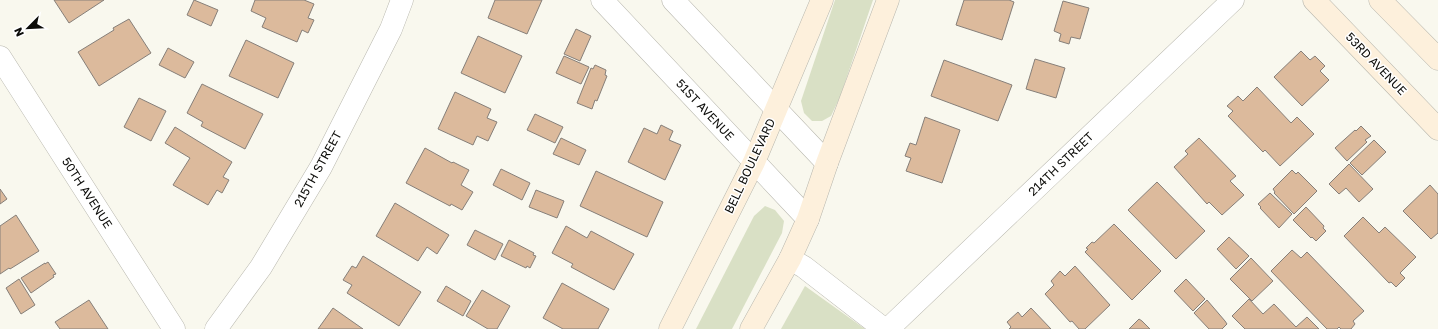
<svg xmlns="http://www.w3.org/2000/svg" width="1438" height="329" viewBox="0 0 1438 329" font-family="'Golos Text',sans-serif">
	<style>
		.green { fill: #d9e0c5 }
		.building { fill: #dcba9c; stroke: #867f79 }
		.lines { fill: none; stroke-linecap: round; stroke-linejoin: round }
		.street-casing { stroke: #b8b7ae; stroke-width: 23 }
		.secondary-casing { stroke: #b8b7ae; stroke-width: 23 }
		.street { stroke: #fff; stroke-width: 22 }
		.secondary { stroke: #fdf0dc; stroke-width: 22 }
		.labels { text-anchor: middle; stroke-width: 3; stroke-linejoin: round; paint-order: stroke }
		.street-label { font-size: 12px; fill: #0c0c09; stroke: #fff }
	</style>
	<rect width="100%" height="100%" fill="#f9f8ee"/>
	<g class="green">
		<polygon points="835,0 873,0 840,97 831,116 822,121 812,121 804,113 801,101"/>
		<polygon points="765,206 775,210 784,221 782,233 732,329 696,329 754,216"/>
		<polygon points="805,286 865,329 781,329"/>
	</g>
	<g class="building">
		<polygon points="54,0 104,0 69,23"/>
		<polygon points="194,0 218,10 211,26 187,15"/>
		<polygon points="255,0 304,0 314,4 308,18 314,20 308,33 302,30 297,42 262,27 266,18 251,11"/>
		<polygon points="495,0 542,0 527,34 488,18"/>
		<polygon points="964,0 1009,0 1014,2 1002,40 956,25"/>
		<polygon points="1063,1 1089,8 1080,39 1071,37 1069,44 1059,41 1061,34 1054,31"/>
		<polygon points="129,19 151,53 99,86 78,52 114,30 113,28"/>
		<polygon points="576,29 591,36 580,61 564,54"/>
		<polygon points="478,36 522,56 505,93 461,73"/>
		<polygon points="246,40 294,63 278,98 229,76"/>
		<polygon points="168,48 194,62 185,78 159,65"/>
		<polygon points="1301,51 1310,60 1315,56 1325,66 1320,71 1329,80 1302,106 1274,77"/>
		<polygon points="564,56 589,67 581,84 556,73"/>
		<polygon points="1035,59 1065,68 1056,98 1026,89"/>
		<polygon points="944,60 1012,85 998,121 931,96"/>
		<polygon points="595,65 606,70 605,75 607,76 597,101 595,100 592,109 577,103 591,68 593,69"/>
		<polygon points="202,84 263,114 245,149 201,126 203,122 187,113"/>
		<polygon points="1257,87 1291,123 1297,117 1314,134 1280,166 1265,150 1263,152 1228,116 1233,111 1227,106 1238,96 1243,101"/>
		<polygon points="455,92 491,109 487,118 497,122 488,141 477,136 473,145 438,129"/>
		<polygon points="139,98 166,111 151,141 124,127"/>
		<polygon points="535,114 563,127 555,143 527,130"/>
		<polygon points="925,117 960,130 942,183 906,171 911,158 905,156 910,143 916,145"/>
		<polygon points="661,125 673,131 669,140 681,145 665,180 628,162 644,128 657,134"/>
		<polygon points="1361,126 1371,136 1365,140 1367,142 1347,161 1335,148 1355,130 1356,131"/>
		<polygon points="175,127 232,162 223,177 229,180 222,193 217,190 208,205 173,185 190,158 165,143"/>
		<polygon points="561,138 586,150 579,165 553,154"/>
		<polygon points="1199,138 1236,176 1230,181 1244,195 1222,215 1209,202 1207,204 1174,167 1188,154 1185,151"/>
		<polygon points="1374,140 1386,152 1362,175 1350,163"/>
		<polygon points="425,148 452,163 453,162 469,170 461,185 473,192 462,210 451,204 450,206 406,183"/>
		<polygon points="1349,164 1373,189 1359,202 1346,188 1339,194 1329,184"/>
		<polygon points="501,169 530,183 522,200 493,185"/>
		<polygon points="1292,170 1296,174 1298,172 1317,191 1294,214 1274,193 1275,192 1273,189"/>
		<polygon points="596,171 663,202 647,237 580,206"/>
		<polygon points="1157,182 1205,231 1176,259 1128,210"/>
		<polygon points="1430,185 1438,194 1438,233 1431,239 1403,211"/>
		<polygon points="0,189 7,199 0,204"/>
		<polygon points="536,190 564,201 557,218 529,207"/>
		<polygon points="1270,193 1292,214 1279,228 1260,208 1261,207 1258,204"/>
		<polygon points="395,203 449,235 437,254 427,247 418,261 376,236"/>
		<polygon points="1306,207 1324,226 1323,228 1326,231 1316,241 1312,237 1311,238 1293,220"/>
		<polygon points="16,215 39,251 10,269 9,268 0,274 0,226"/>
		<polygon points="1363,217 1379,233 1385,227 1416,257 1400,273 1405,278 1396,287 1391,282 1389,283 1344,236"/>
		<polygon points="1114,224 1161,271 1132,300 1085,252 1088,249 1086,248 1092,242 1094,243"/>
		<polygon points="566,226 587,238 591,231 634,254 614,290 571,267 573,264 552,253"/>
		<polygon points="475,230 503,244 495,260 467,245"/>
		<polygon points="1229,237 1249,256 1236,269 1217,249"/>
		<polygon points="509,240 534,253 533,255 536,256 530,268 527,266 526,268 501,256"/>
		<polygon points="1292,250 1301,258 1307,252 1364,311 1353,321 1355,324 1351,329 1341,329 1339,327 1337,329 1327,329 1271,271"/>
		<polygon points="363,256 421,292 399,326 347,293 352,285 343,280 352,266 356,268"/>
		<polygon points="1251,258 1273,281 1252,301 1230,279"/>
		<polygon points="48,262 56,274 53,275 54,277 31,293 21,278 45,263 45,264"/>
		<polygon points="1075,266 1110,305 1085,329 1079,329 1072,321 1070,322 1045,294 1054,285 1051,281 1060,271 1065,276"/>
		<polygon points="19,279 35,305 21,314 6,288"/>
		<polygon points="1186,279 1205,299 1193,311 1174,291"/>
		<polygon points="562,283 609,309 598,329 563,329 543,318"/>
		<polygon points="446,286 471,301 463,316 437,301"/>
		<polygon points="482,290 510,306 497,329 488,329 466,316"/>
		<polygon points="1249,299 1263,314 1274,304 1296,327 1307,317 1319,329 1245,329 1232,316"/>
		<polygon points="89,300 108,329 60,329 55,322"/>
		<polygon points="1207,300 1225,321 1227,324 1222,329 1209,329 1194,313"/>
		<polygon points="333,308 363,329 318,329"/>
		<polygon points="1031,308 1051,329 1009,329 1011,327 1007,322 1018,312 1022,317"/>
		<polygon points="1139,319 1142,321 1150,329 1129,329"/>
	</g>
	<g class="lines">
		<defs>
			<g id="street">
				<polyline points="602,0 808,219"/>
				<polyline points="673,0 827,163"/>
				<polyline points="0,57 174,329"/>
				<polyline points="790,259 804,267 884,329"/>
				<polyline points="216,329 261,267 321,167 391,29 402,0"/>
				<polyline points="888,329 1233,0"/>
			</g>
			<g id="secondary">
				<polyline points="1314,0 1438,129"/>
				<polyline points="1380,0 1438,59"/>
				<polyline points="670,329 754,162 822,0"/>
				<polyline points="751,329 790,259 808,219 827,163 888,0"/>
			</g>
		</defs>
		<use href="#street" class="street-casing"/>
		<use href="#secondary" class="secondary-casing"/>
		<use href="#street" class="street"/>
		<use href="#secondary" class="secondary"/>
	</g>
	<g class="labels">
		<g class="street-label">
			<text transform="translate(1376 64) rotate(46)" y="4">53RD AVENUE</text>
			<text transform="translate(705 110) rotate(47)" y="4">51ST AVENUE</text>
			<text transform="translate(1061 164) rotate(-44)" y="4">214TH STREET</text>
			<text transform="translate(750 166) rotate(-65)" y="4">BELL BOULEVARD</text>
			<text transform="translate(318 169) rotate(-61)" y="4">215TH STREET</text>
			<text transform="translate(87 193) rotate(57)" y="4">50TH AVENUE</text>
		</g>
	</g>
	<g transform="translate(28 28) rotate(246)" stroke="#ffffff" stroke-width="3" paint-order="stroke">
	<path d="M0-3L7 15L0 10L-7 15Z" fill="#0c0c09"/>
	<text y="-6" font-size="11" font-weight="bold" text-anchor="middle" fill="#0c0c09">N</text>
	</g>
</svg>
